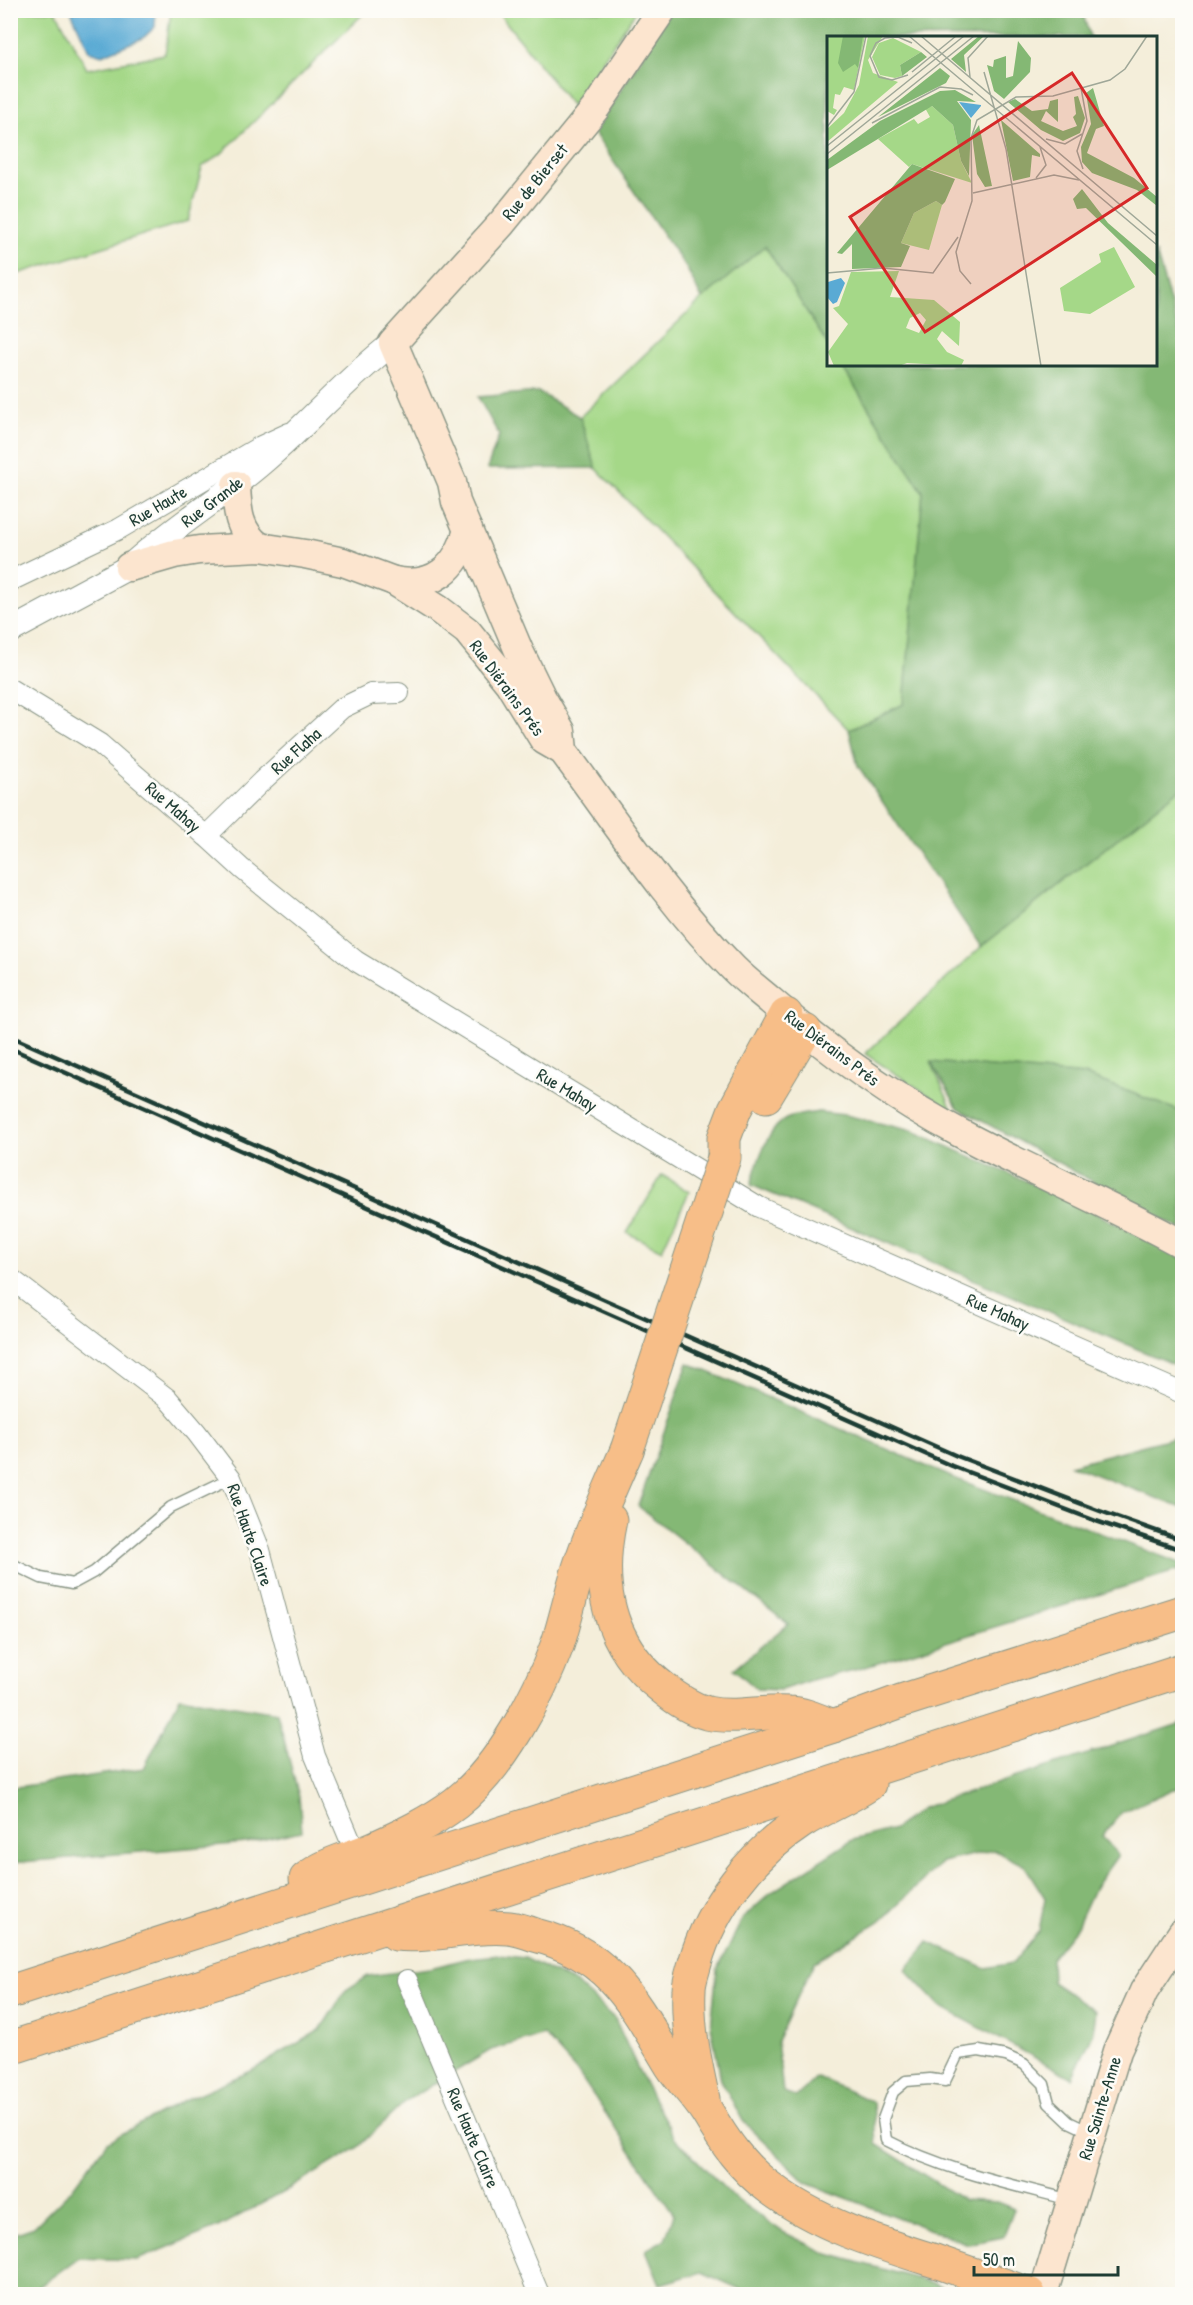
<svg xmlns="http://www.w3.org/2000/svg" width="1193" height="2305" viewBox="0 0 1193 2305" font-family="'Patrick Hand',sans-serif">
	<style>
		.green { fill: #a5d888; stroke: #628a5e; stroke-width: 1.5 }
		.forest { fill: #84b874; stroke: #527a54; stroke-width: 1.5 }
		.water { fill: #5aaad4; stroke: #3c7484; stroke-width: 1.5 }
		.lines { fill: none; stroke-linecap: round; stroke-linejoin: round }
		.service-casing { stroke: #8a9687; stroke-width: 13 }
		.minor-casing { stroke: #8a9687; stroke-width: 22 }
		.tertiary-casing { stroke: #8a9687; stroke-width: 26 }
		.secondary-casing { stroke: #8a9687; stroke-width: 31 }
		.motorway-casing { stroke: #8a9687; stroke-width: 35 }
		.service { stroke: #fff; stroke-width: 10 }
		.minor { stroke: #fff; stroke-width: 20 }
		.tertiary { stroke: #fff; stroke-width: 24 }
		.secondary { stroke: #fce5cf; stroke-width: 28 }
		.motorway { stroke: #f7be88; stroke-width: 33 }
		.rail { stroke: #1f3d34; stroke-width: 4.5 }
		.motorway-bridge-casing { stroke: #8a9687; stroke-width: 35; stroke-linecap: butt }
		.motorway-bridge { stroke: #f7be88; stroke-width: 33 }
		.labels { text-anchor: middle; stroke-width: 5; stroke-linejoin: round; paint-order: stroke }
		.street-label { font-size: 18px; fill: #1f3d34; stroke: #fdfcf7 }
		.inset-road { fill: none; stroke: #9fa798; stroke-width: 1.5 }
		.view { fill: #d62828; fill-opacity: 0.15; stroke: #d62828; stroke-width: 3 }
		.inset-edge { fill: none; stroke: #1f3d34; stroke-width: 3 }
	</style>
	<rect width="100%" height="100%" fill="#fdfcf7"/>
	<filter id="ink" filterUnits="userSpaceOnUse"><feTurbulence type="fractalNoise" baseFrequency=".0167" numOctaves="2"/><feDisplacementMap in="SourceGraphic" scale="12" xChannelSelector="R" yChannelSelector="G"/><feConvolveMatrix kernelMatrix="1 2 1 2 8 2 1 2 1" color-interpolation-filters="sRGB"/></filter>
	<filter id="wash" filterUnits="userSpaceOnUse"><feTurbulence type="fractalNoise" baseFrequency=".008" numOctaves="4" result="noise"/><feDisplacementMap in="SourceGraphic" scale="24" xChannelSelector="R" yChannelSelector="G"/><feGaussianBlur stdDeviation="1.35" result="paint"/><feColorMatrix in="noise" values="0 0 0 0 0 0 0 0 0 0 0 0 0 0 0 0 0 1.4 0 .05"/><feComposite in="paint" operator="in"/></filter>
	<g filter="url(#wash)">
		<rect width="100%" height="100%" fill="#f4eeda"/>
		<g class="green">
			<polygon points="11,10 56,11 87,69 165,54 171,11 366,11 221,154 202,167 188,221 11,276"/>
			<polygon points="497,11 636,11 572,106"/>
			<polygon points="765,245 828,345 828,364 841,365 923,492 904,704 849,730 596,468 580,417 702,299"/>
			<polygon points="1182,787 1182,1112 1085,1075 931,1062 953,1111 865,1054 981,947"/>
			<polygon points="662,1175 689,1192 662,1250 627,1233"/>
		</g>
		<g class="forest">
			<polygon points="670,11 1082,11 1090,37 828,38 828,345 765,246 702,299 687,269 594,133"/>
			<polygon points="1156,253 1182,342 1182,787 981,947 858,766 849,730 904,704 923,492 841,365 1156,364"/>
			<polygon points="538,392 580,417 596,468 487,469 499,435 478,397"/>
			<polygon points="931,1062 1085,1075 1182,1112 1182,1230 958,1108"/>
			<path d="M 818,1112 L 845,1115 L 913,1131 L 1078,1204 L 1182,1258 L 1182,1368 L 751,1185 C 756,1166 767,1128 786,1119 C 795,1115 808,1114 818,1112 Z"/>
			<polygon points="688,1363 949,1476 1182,1564 1182,1569 859,1669 814,1679 781,1690 757,1689 734,1669 788,1624 638,1506"/>
			<polygon points="1182,1435 1182,1508 1070,1465"/>
			<polygon points="180,1697 277,1713 299,1797 302,1831 247,1843 11,1863 11,1788 144,1768"/>
			<polygon points="1182,1723 1182,1788 1173,1789 1122,1812 1102,1836 1118,1855 1095,1887 1077,1926 1051,1959 1052,1982 1096,2011 1093,2034 1072,2078 940,2006 906,1970 928,1942 986,1968 1013,1963 1039,1931 1045,1898 1025,1866 994,1850 942,1862 883,1919 814,1962 777,2041 783,2092 796,2097 817,2077 873,2102 876,2144 963,2200 997,2202 1014,2209 1003,2237 968,2244 807,2183 743,2121 721,2080 711,2026 717,1970 743,1918 772,1892 852,1840 894,1829 922,1808"/>
			<polygon points="499,1955 525,1958 577,1984 615,2019 644,2082 675,2138 733,2197 783,2232 828,2254 933,2283 953,2294 751,2294 702,2272 660,2284 646,2250 665,2239 674,2214 579,2074 544,2035 491,2050 407,2100 357,2148 289,2189 218,2227 137,2260 78,2258 29,2294 11,2294 11,2235 34,2227 72,2189 107,2142 184,2100 251,2071 320,2030 346,1990 368,1976 430,1968 470,1958"/>
		</g>
		<polygon class="water" points="71,11 156,11 155,27 143,38 102,55 89,51"/>
	</g>
	<g filter="url(#ink)">
		<g class="lines">
			<defs>
				<g id="service">
					<polyline points="10,1563 41,1578 72,1584 94,1572 171,1507 231,1478"/>
					<path d="M 1071,2200 C 1009,2184 943,2170 886,2140 L 883,2119 L 893,2092 L 906,2081 L 930,2079 L 945,2081 L 958,2054 L 979,2051 L 1006,2056 L 1024,2064 L 1044,2084 L 1049,2103 L 1069,2122 L 1092,2133"/>
				</g>
				<g id="minor">
					<polyline points="10,581 119,529 261,446 289,433"/>
					<polyline points="10,689 100,744 206,836 242,869 356,961 759,1207 1182,1393"/>
					<polyline points="206,836 262,781 342,708 371,694 399,693"/>
					<polyline points="10,1278 168,1399 197,1433 231,1478 260,1550 315,1756 351,1842"/>
					<polyline points="407,1980 539,2294"/>
				</g>
				<path id="tertiary" d="M 10,631 L 129,567 C 170,529 219,500 262,463 C 307,425 346,379 393,343"/>
				<g id="secondary">
					<path d="M 236,485 C 237,509 238,532 260,547"/>
					<path d="M 129,567 L 174,554 L 199,550 L 260,547 L 305,554 L 343,562 L 394,581 L 438,609 L 467,631 L 509,683 L 544,740 L 563,751 C 617,824 669,903 733,968 C 745,980 758,990 771,1001 C 828,1051 892,1097 960,1133 C 1033,1172 1110,1204 1182,1244"/>
					<path d="M 394,581 C 434,589 457,568 468,530"/>
					<polyline points="563,751 561,731 542,698 519,651 456,502 452,482 393,343 502,223 595,109 662,10"/>
					<polyline points="1043,2294 1117,2051 1144,1991 1182,1933"/>
				</g>
				<g id="motorway">
					<polyline points="766,1096 805,1031"/>
					<polyline points="724,1158 724,1138 735,1109 786,1015"/>
					<path d="M 610,1520 C 596,1585 608,1646 663,1688 C 675,1698 692,1709 707,1713 C 735,1719 761,1711 789,1713 C 803,1713 820,1721 833,1726"/>
					<path d="M 306,1879 C 324,1864 350,1858 372,1849 C 401,1836 431,1822 456,1803 C 501,1768 539,1695 558,1643 C 566,1618 571,1593 579,1568 C 592,1528 610,1489 627,1450"/>
					<path d="M 396,1934 C 433,1938 471,1924 509,1928 C 518,1929 527,1932 535,1935 C 611,1954 634,2004 671,2065 C 682,2082 697,2096 707,2112 C 724,2141 742,2168 770,2188 C 819,2225 878,2243 935,2261 C 967,2272 998,2283 1029,2294"/>
					<polyline points="10,1992 833,1726 901,1701 1182,1612"/>
					<polyline points="10,2048 1182,1670"/>
					<path d="M 703,2099 C 695,2062 687,2027 689,1990 C 689,1981 693,1971 695,1963 C 711,1906 752,1854 801,1822 C 823,1808 847,1799 869,1784"/>
				</g>
			</defs>
			<use href="#service" class="service-casing"/>
			<use href="#minor" class="minor-casing"/>
			<use href="#tertiary" class="tertiary-casing"/>
			<use href="#secondary" class="secondary-casing"/>
			<use href="#motorway" class="motorway-casing"/>
			<use href="#service" class="service"/>
			<use href="#minor" class="minor"/>
			<use href="#tertiary" class="tertiary"/>
			<use href="#secondary" class="secondary"/>
			<use href="#motorway" class="motorway"/>
			<g class="rail">
				<polyline points="10,1036 957,1456 1100,1511 1182,1540"/>
				<polyline points="10,1048 952,1466 1096,1521 1182,1550"/>
			</g>
			<defs>
				<polyline id="motorway-bridge" points="627,1450 724,1158"/>
			</defs>
			<use href="#motorway-bridge" class="motorway-bridge-casing"/>
			<use href="#motorway-bridge" class="motorway-bridge"/>
		</g>
	</g>
	<g class="labels">
		<g class="street-label">
			<text transform="translate(535 182) rotate(-51)" y="6">Rue de Bierset</text>
			<text transform="translate(212 502) rotate(-37)" y="6">Rue Grande</text>
			<text transform="translate(158 506) rotate(-30)" y="6">Rue Haute</text>
			<text transform="translate(507 688) rotate(54)" y="6">Rue Diérains Prés</text>
			<text transform="translate(296 751) rotate(-42)" y="6">Rue Flaha</text>
			<text transform="translate(173 807) rotate(41)" y="6">Rue Mahay</text>
			<text transform="translate(832 1048) rotate(37)" y="6">Rue Diérains Prés</text>
			<text transform="translate(567 1090) rotate(31)" y="6">Rue Mahay</text>
			<text transform="translate(998 1312) rotate(24)" y="6">Rue Mahay</text>
			<text transform="translate(250 1535) rotate(71)" y="6">Rue Haute Claire</text>
			<text transform="translate(1100 2108) rotate(-73)" y="6">Rue Sainte-Anne</text>
			<text transform="translate(473 2138) rotate(67)" y="6">Rue Haute Claire</text>
		</g>
	</g>
	<g transform="translate(827 36)">
		<rect width="330" height="330" fill="#f4eeda"/>
		<path d="M 0,0 L 38,0 L 27,54 L 17,51 L 13,59 L 8,58 L 6,72 L 10,74 L 7,79 L 0,75 ZM 41,0 L 56,0 L 41,24 L 46,37 L 71,46 L 0,106 L 0,93 L 17,77 L 32,49 ZM 66,2 L 94,16 L 73,29 L 75,40 L 68,42 L 53,39 L 45,21 L 52,7 ZM 105,70 L 126,89 L 134,125 L 145,147 L 85,128 L 82,131 L 51,103 L 87,83 L 91,88 L 103,81 L 98,72 ZM 109,165 L 115,169 L 102,214 L 74,207 L 87,177 ZM 287,211 L 308,251 L 263,278 L 237,275 L 233,252 L 274,226 L 272,218 ZM 72,235 L 63,261 L 107,264 L 133,286 L 132,310 L 115,295 L 110,303 L 120,316 L 137,324 L 134,330 L 80,327 L 72,330 L 7,330 L 1,316 L 21,288 L 6,272 L 12,270 L 24,236 ZM 93,277 L 99,284 L 92,297 L 79,292 L 83,282 Z" fill="#a5d888" fill-rule="evenodd"/>
		<path d="M 16,0 L 36,0 L 31,32 L 28,28 L 16,36 L 11,27 ZM 152,0 L 157,0 L 137,19 L 139,36 L 124,23 ZM 191,5 L 204,22 L 203,36 L 177,63 L 167,55 L 160,29 L 166,31 L 167,24 L 179,20 L 179,42 L 186,40 ZM 94,16 L 100,21 L 75,40 L 73,29 ZM 113,32 L 123,40 L 119,47 L 51,81 ZM 266,52 L 277,90 L 269,93 L 260,117 L 307,142 L 330,161 L 330,170 L 310,154 L 265,137 L 255,126 L 254,111 L 264,88 L 259,57 ZM 128,54 L 149,66 L 130,65 L 144,84 L 142,140 L 134,125 L 126,89 L 105,70 L 0,134 L 0,124 L 53,85 L 113,55 ZM 251,60 L 258,82 L 253,97 L 236,105 L 214,94 L 181,66 L 188,63 L 205,75 L 221,73 L 223,65 L 231,63 L 231,86 L 219,75 L 214,85 L 236,95 L 250,90 L 246,81 L 249,78 L 247,61 ZM 174,84 L 213,118 L 213,121 L 205,119 L 203,141 L 186,145 ZM 152,89 L 165,150 L 158,151 L 150,138 L 145,99 ZM 85,128 L 128,143 L 118,166 L 115,169 L 109,165 L 87,177 L 74,207 L 83,210 L 74,231 L 25,233 L 25,208 L 15,218 L 10,217 ZM 255,153 L 281,187 L 330,229 L 330,241 L 259,172 L 250,173 L 246,163 Z" fill="#84b874"/>
		<path d="M 132,66 L 154,69 L 154,70 L 144,82 ZM 14,242 L 18,247 L 10,266 L 6,268 L 0,261 L 1,246 Z" fill="#5aaad4"/>
		<path class="inset-road" d="M 82,0 L 330,209M 94,0 L 330,200M 85,36 L 129,0M 157,36 L 179,113 L 214,330M 81,39 L 65,44 L 52,41 L 43,20 L 49,7 L 58,2 L 71,1 L 85,7M 143,41 L 141,22 L 161,0M 254,52 L 260,85 L 250,115 L 256,133M 45,87 L 113,51 L 134,53 L 146,59M 0,91 L 27,56 L 39,0M 219,103 L 238,108 L 255,98M 0,110 L 137,0M 0,118 L 147,0M 209,142 L 219,129 L 213,111M 146,157 L 227,139 L 252,144M 0,237 L 56,232 L 106,237 L 131,201M 144,248 L 133,235 L 129,216 L 145,165 L 144,102 L 150,84 L 189,61 L 226,60 L 283,44 L 298,33 L 320,0"/>
		<path class="view" d="M 245,37 L 320,152 L 98,296 L 23,181 Z"/>
		<rect width="330" height="330" class="inset-edge"/>
	</g>
	<rect width="1193" height="2305" fill="none" stroke="#fdfcf7" stroke-width="36"/>
	<path d="M974 2266v9h144v-9" fill="none" stroke="#1f3d34" stroke-width="3"/>
	<text x="983" y="2266" font-size="18" fill="#1f3d34" stroke="#fdfcf7" stroke-width="4.5" paint-order="stroke">50 m</text>
</svg>
